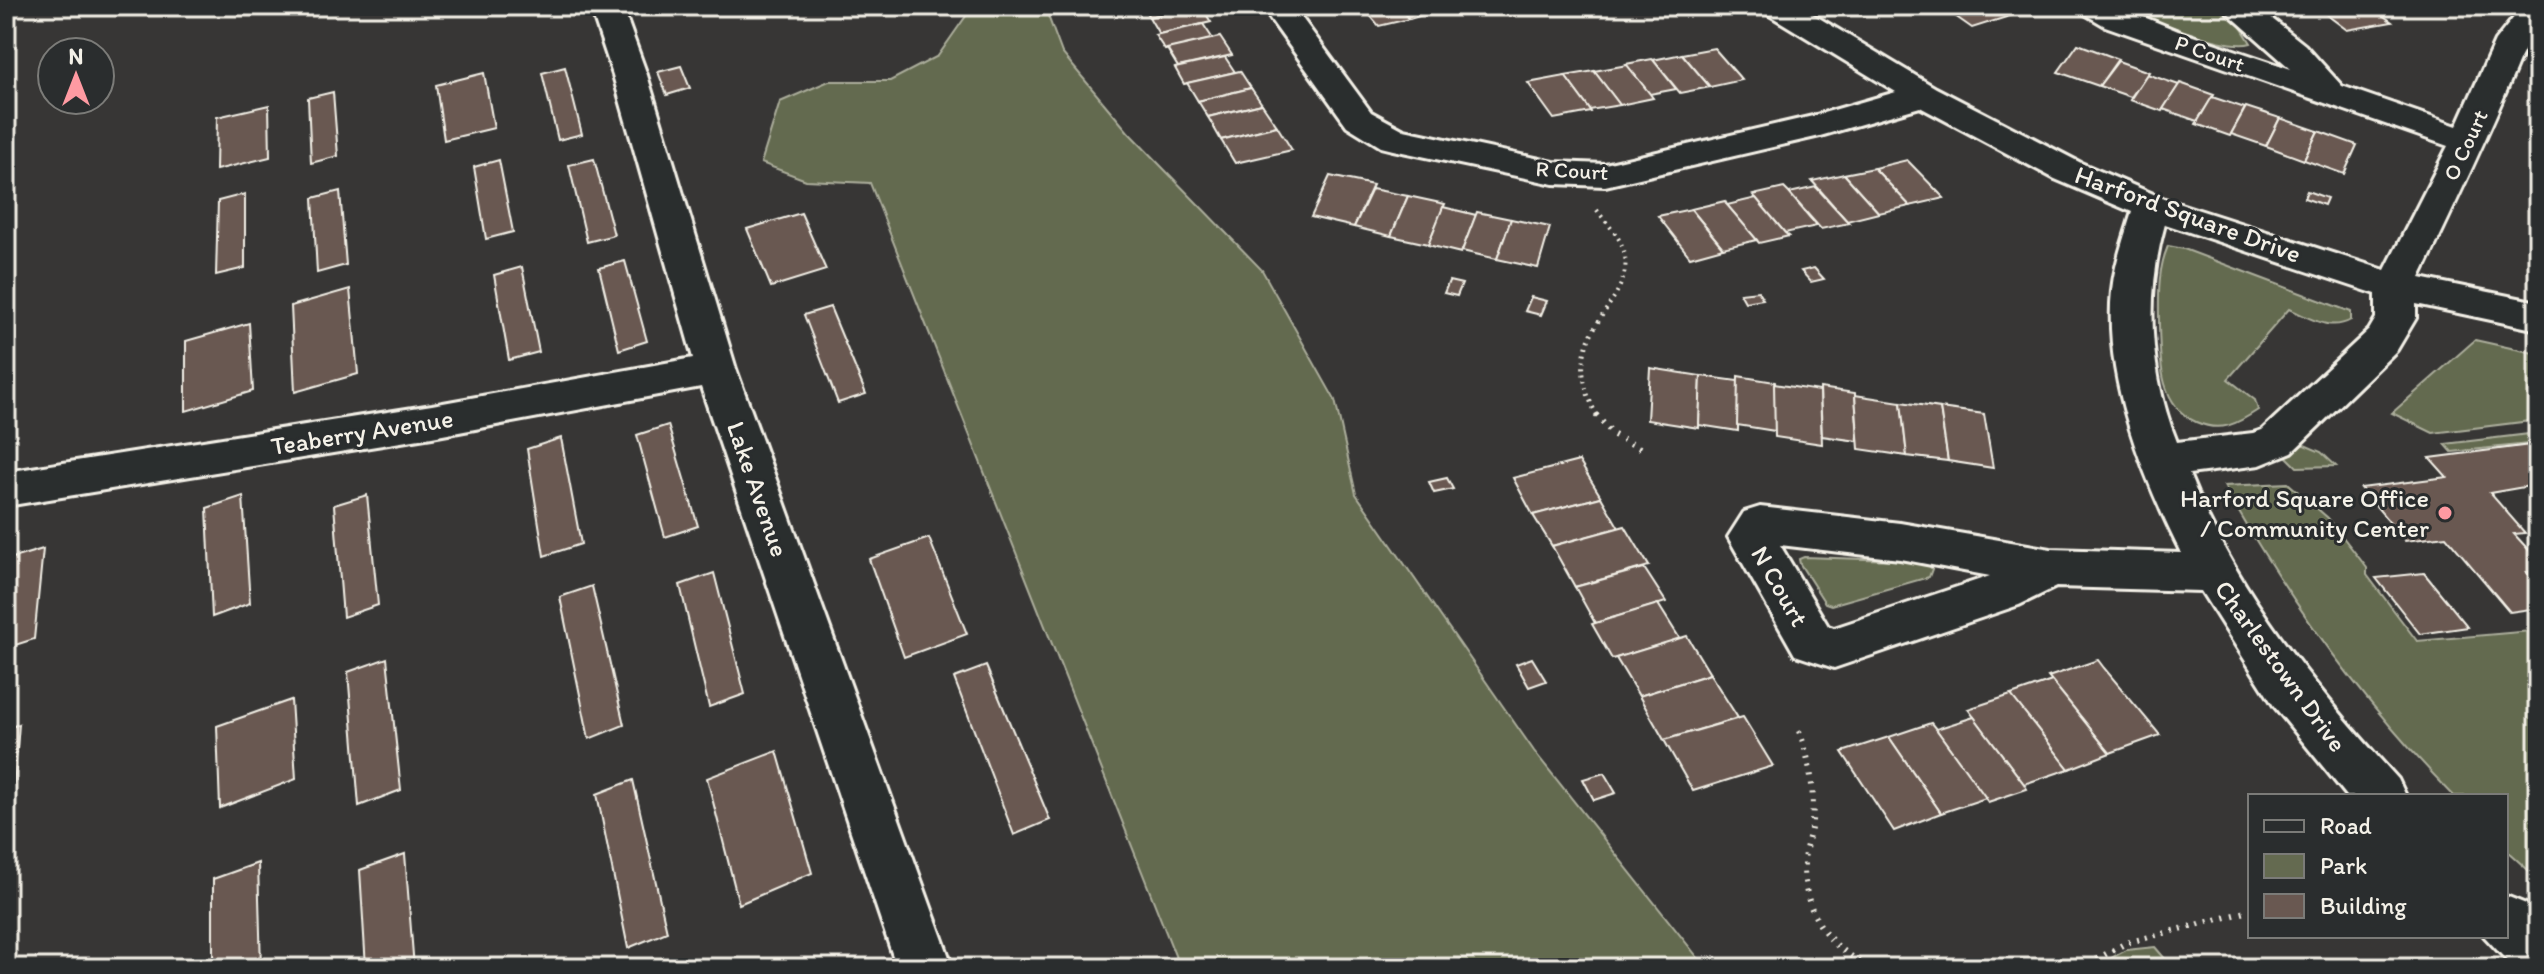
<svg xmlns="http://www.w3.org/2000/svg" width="2544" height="974" viewBox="0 0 2544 974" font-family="Itim,sans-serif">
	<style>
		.green { fill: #646a50; stroke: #acae9c; stroke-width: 2 }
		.building { fill: #695851; stroke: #f4f1e8; stroke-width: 2 }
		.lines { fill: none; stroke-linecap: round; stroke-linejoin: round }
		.minor-casing { stroke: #f4f1e8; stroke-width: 6 }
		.path-far1 { stroke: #f4f1e8; stroke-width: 4; stroke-dasharray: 2 5; stroke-linecap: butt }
		.path { stroke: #f4f1e8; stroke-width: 6; stroke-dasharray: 2 7; stroke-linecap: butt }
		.minor { fill: #2a2d2e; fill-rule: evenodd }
		.poi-dot { fill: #ff9aa2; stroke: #2a2d2e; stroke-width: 3 }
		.labels { text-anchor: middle; stroke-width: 6; stroke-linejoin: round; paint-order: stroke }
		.far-street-label { font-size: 22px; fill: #f4f1e8; stroke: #2a2d2e }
		.street-label { font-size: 26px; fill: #f4f1e8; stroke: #2a2d2e }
		.poi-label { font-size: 26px; fill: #f4f1e8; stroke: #2a2d2e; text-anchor: end }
	</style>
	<rect width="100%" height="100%" fill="#373635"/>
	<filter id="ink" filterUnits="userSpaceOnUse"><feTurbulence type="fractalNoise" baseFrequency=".0125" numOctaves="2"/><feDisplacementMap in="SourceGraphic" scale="16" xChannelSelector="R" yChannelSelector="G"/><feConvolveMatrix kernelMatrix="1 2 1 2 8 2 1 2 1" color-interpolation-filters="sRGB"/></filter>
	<g filter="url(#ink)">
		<g class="green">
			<polygon points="973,6 1047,6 1047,13 1062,53 1129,133 1262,270 1335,400 1356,494 1534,751 1706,968 1180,968 870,183 806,180 761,163 780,102 829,81 890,81 938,56"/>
			<path d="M 2122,6 L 2217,6 L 2239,24 L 2251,43 C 2226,51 2147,18 2122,6 Z"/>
			<path d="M 2168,246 L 2184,249 L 2351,312 L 2351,320 C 2330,332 2310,318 2289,309 L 2228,379 L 2255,400 L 2258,410 C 2237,424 2221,433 2196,422 C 2159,405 2160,360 2159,325 C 2159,298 2157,271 2168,246 Z"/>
			<polygon points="2475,340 2538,354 2538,420 2433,433 2392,413"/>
			<polygon points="2538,433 2538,443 2452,452 2445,444"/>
			<polygon points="2302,444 2321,452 2336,466 2297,467 2286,456"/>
			<path d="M 2288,483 L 2328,518 L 2367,568 L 2367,575 L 2417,641 L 2531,631 L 2538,639 L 2538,879 L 2506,850 L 2506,796 L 2454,796 C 2363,703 2288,600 2224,486 Z"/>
			<polygon points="1804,557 1925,561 1932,569 1929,577 1831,605 1825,603 1800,564 1799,559"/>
			<polygon points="2155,947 2173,968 2093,968 2126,950"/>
		</g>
		<g class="building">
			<polygon points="1142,6 1201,6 1149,17"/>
			<polygon points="1201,6 1211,22 1159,34 1149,17"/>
			<polygon points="1362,6 1398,6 1409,19 1379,26"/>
			<polygon points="1398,6 1431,6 1436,11 1409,19"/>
			<polygon points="1956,6 2000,6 2013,15 1972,28 1945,9"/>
			<polygon points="2357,6 2370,6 2392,22 2347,30 2323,12"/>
			<polygon points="1203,24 1213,39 1165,50 1155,35"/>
			<polygon points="1220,37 1232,55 1178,67 1167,49"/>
			<polygon points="2078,44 2118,59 2099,86 2058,72"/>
			<polygon points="1714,48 1742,80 1710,87 1682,54"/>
			<polygon points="1682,54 1710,87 1680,93 1653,60"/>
			<polygon points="1225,57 1235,72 1184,84 1175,68"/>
			<polygon points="1652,59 1653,60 1676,89 1650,94 1626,64"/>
			<polygon points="2118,61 2149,72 2131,97 2099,86"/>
			<polygon points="1627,65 1650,94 1653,98 1620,105 1594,71"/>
			<polygon points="681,66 690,88 667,95 658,72"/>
			<polygon points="565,67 582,134 558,140 542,73"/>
			<polygon points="1240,71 1251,88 1198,101 1187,83"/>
			<polygon points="1594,71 1620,105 1590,110 1565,76"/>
			<polygon points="484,73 494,128 444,140 436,85"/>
			<polygon points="2147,74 2179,85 2162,111 2130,100"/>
			<polygon points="1565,76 1590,110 1591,112 1554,119 1528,83"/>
			<polygon points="2180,83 2214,95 2197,121 2163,109"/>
			<polygon points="1251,88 1262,104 1208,117 1198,101"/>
			<polygon points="333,92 338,156 311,163 308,98"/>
			<polygon points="2212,97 2245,108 2230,136 2196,124"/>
			<polygon points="1262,104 1277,126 1221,140 1208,117"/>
			<polygon points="269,105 270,157 216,170 217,117"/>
			<polygon points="2246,107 2280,118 2266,146 2231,134"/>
			<polygon points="2280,118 2318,131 2304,160 2266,146"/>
			<polygon points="1277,126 1292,150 1235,163 1221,140"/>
			<polygon points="2318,131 2357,145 2344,174 2304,160"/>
			<polygon points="594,159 614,235 587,242 569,165"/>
			<polygon points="499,160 513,232 486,239 474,167"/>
			<polygon points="1907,160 1944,198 1910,206 1874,168"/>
			<polygon points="1874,168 1910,206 1879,213 1844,174"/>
			<polygon points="1844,174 1879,213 1847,221 1812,181"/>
			<polygon points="1330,176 1373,185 1354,227 1311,217"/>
			<polygon points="1816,187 1847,221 1849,223 1821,229 1789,193"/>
			<polygon points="1784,188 1789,193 1817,226 1785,233 1753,195"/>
			<polygon points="1372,189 1408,196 1391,236 1354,227"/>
			<polygon points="340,191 346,265 317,273 313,198"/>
			<polygon points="2307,191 2327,198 2324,205 2304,198"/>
			<polygon points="245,194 245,268 216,275 218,201"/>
			<polygon points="1408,196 1445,204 1428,244 1391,236"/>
			<polygon points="1756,198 1785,233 1789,236 1759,243 1727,205"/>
			<polygon points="1725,201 1727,205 1757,240 1723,248 1691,209"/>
			<polygon points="1443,207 1476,215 1461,253 1428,245"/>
			<polygon points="1691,209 1723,248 1690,257 1658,216"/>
			<polygon points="1477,212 1511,219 1497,259 1462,251"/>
			<polygon points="801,213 826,270 771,287 747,229"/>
			<polygon points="1511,219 1550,227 1538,268 1497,259"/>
			<polygon points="625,261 647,341 619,350 599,268"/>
			<polygon points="522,267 539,352 509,360 494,275"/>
			<polygon points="1814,268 1824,279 1811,282 1801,271"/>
			<polygon points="1449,281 1462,284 1457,296 1444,293"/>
			<polygon points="350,289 358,374 295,392 291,306"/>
			<polygon points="1758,291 1763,299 1745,302 1740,293"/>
			<polygon points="1531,297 1547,301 1541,315 1525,311"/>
			<polygon points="830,307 866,394 838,403 804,315"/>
			<polygon points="249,323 253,391 186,411 186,341"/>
			<polygon points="1650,368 1701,376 1699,428 1647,420"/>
			<polygon points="1701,376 1738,381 1738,431 1699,425"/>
			<polygon points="1738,376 1775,382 1775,431 1737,425"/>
			<polygon points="1774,384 1820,391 1822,444 1775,437"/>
			<polygon points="1820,388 1855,393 1858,441 1822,436"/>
			<polygon points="1855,395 1901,402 1907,456 1859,449"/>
			<polygon points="1901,402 1940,408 1948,461 1907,456"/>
			<polygon points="1940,408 1984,414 1993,468 1948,461"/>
			<polygon points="668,425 698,526 665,537 637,435"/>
			<polygon points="561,438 581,544 544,556 527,449"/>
			<polygon points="2538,444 2538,488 2535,485 2490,493 2525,533 2514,534 2538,560 2538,571 2527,572 2538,585 2538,608 2510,612 2446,536 2405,541 2361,488 2447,477 2430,458"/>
			<polygon points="1579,461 1601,497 1533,515 1513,478"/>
			<polygon points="1447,478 1453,489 1434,493 1429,482"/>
			<polygon points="367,495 378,605 343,617 334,505"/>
			<polygon points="243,496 250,603 212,617 207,508"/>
			<polygon points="1601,497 1619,528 1552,546 1533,515"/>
			<polygon points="1625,526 1649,566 1575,587 1552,546"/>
			<polygon points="929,538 967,634 904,657 869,559"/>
			<polygon points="43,549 34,639 6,648 6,560"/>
			<polygon points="1644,568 1666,602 1595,623 1575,587"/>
			<polygon points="714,573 745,694 709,707 680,585"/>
			<polygon points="2424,573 2468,627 2420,634 2376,578"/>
			<polygon points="592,586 624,725 589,739 560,597"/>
			<polygon points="1658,604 1680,639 1612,659 1592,624"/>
			<polygon points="1687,636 1710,674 1639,696 1616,658"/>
			<polygon points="387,658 401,790 359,806 348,672"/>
			<polygon points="1532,658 1546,681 1529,687 1516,664"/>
			<polygon points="2098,660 2104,668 2160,735 2110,753 2048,677"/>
			<polygon points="986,666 1050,820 1014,835 954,678"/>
			<polygon points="1710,674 1738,718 1664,740 1639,696"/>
			<polygon points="2052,681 2110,753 2069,769 2011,695"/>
			<polygon points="2011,695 2069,769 2024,784 1968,709"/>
			<polygon points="291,700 296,779 220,808 217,726"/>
			<polygon points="1743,717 1773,766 1693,791 1664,740"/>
			<polygon points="1974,717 2024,784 2027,789 1988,802 1936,729"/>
			<polygon points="1931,723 1936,729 1986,798 1941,813 1889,737"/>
			<polygon points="19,724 7,877 6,877 6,729"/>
			<polygon points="1889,737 1941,813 1894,831 1842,752"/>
			<polygon points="777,751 812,873 739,904 707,778"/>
			<polygon points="1604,773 1616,793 1594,800 1583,779"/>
			<polygon points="633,780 667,932 628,948 597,794"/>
			<polygon points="405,854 414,968 366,968 360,870"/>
			<polygon points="258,863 261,968 213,968 213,879"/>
		</g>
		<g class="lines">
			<defs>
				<g id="minor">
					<polygon points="590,6 622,6 647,75 736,369 953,968 897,968 701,387 432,437 6,506 6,472 432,405 693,358 613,75"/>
					<path d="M 1261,6 L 1293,6 L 1371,112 L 1404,130 L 1554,162 L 1605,164 L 1813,116 L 1896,92 L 1766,13 L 1761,6 L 1799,6 L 1936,88 L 2081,163 L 2165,199 L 2385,270 L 2448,146 L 2105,26 L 2083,13 L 2078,6 L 2117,6 L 2178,31 L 2291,69 L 2220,6 L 2256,6 L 2305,45 L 2342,86 L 2457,126 L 2495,41 L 2523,6 L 2538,6 C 2538,34 2526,43 2516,68 C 2486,140 2453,209 2420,278 L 2538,302 L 2538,330 L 2416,304 L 2416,318 L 2397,350 L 2292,452 L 2260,465 L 2189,474 C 2235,590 2315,688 2398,779 L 2406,796 L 2347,796 L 2274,706 L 2201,591 L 2056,587 L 2019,605 L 1834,668 L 1795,655 L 1728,537 L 1744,512 L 1760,507 L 1900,523 L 2051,549 L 2181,553 C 2143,477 2103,378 2112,290 C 2115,263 2124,238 2132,212 L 2055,179 L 1920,107 L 1820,136 L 1605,186 L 1554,184 L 1393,150 L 1381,147 L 1347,126 ZM 2165,224 L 2376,294 L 2376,318 L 2369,330 L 2262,430 L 2253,433 L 2177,442 C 2149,373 2145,295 2165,224 ZM 1780,545 L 1900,559 L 1990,576 L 1834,628 L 1828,626 Z"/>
					<polygon points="2506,896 2526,904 2538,915 2538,968 2514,968 2484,936 2506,936"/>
				</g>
			</defs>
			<use href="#minor" class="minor-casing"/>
			<path class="path-far1" d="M 1597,210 C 1606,223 1620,236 1624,251 C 1638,307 1549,330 1598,417"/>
			<g class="path">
				<polyline points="1596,415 1614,435 1646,451"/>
				<path d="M 1799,731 C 1810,759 1815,791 1812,821 C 1811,836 1804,849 1804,863 C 1803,913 1829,950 1874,968"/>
				<polyline points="2081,968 2126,943 2250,911"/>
			</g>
			<use href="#minor" class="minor"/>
		</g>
	</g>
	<circle class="poi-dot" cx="2445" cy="513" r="8"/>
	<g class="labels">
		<g class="far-street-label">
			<text transform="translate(2210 53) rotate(19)" y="8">P Court</text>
			<text transform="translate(2465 145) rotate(-65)" y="8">O Court</text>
			<text transform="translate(1572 170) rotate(3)" y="8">R Court</text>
		</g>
		<g class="street-label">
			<text transform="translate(2188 214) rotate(20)" y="9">Harford Square Drive</text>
			<text transform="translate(362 432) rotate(-9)" y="9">Teaberry Avenue</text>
			<text transform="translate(758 489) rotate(71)" y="9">Lake Avenue</text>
			<text transform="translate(1780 586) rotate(60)" y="9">N Court</text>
			<text transform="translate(2281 666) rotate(54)" y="9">Charlestown Drive</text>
		</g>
		<g class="poi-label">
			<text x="2429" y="507">Harford Square Office<tspan x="2429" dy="30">/ Community Center</tspan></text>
		</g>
	</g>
	<rect width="2544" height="974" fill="none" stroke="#2a2d2e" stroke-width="32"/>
	<rect x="16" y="16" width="2512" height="942" fill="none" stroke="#f4f1e8" stroke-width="3" filter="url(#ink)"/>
	<rect x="2248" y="794" width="260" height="144" fill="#2a2d2e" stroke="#7b7b78" stroke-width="2"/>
	<rect x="2264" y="820" width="40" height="12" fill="#2a2d2e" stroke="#7b7b78" stroke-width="2"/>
	<text x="2320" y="834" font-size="24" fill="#f4f1e8">Road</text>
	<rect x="2264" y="854" width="40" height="24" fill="#646a50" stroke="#7b7b78" stroke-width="2"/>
	<text x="2320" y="874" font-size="24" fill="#f4f1e8">Park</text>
	<rect x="2264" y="894" width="40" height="24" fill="#695851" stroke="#7b7b78" stroke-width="2"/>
	<text x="2320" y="914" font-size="24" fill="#f4f1e8">Building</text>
	<g transform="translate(76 76)"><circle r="38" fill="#2a2d2e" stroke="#7b7b78" stroke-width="2"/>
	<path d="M0-6L14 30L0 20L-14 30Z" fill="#ff9aa2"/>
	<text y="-12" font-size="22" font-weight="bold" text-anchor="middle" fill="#f4f1e8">N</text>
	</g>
</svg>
